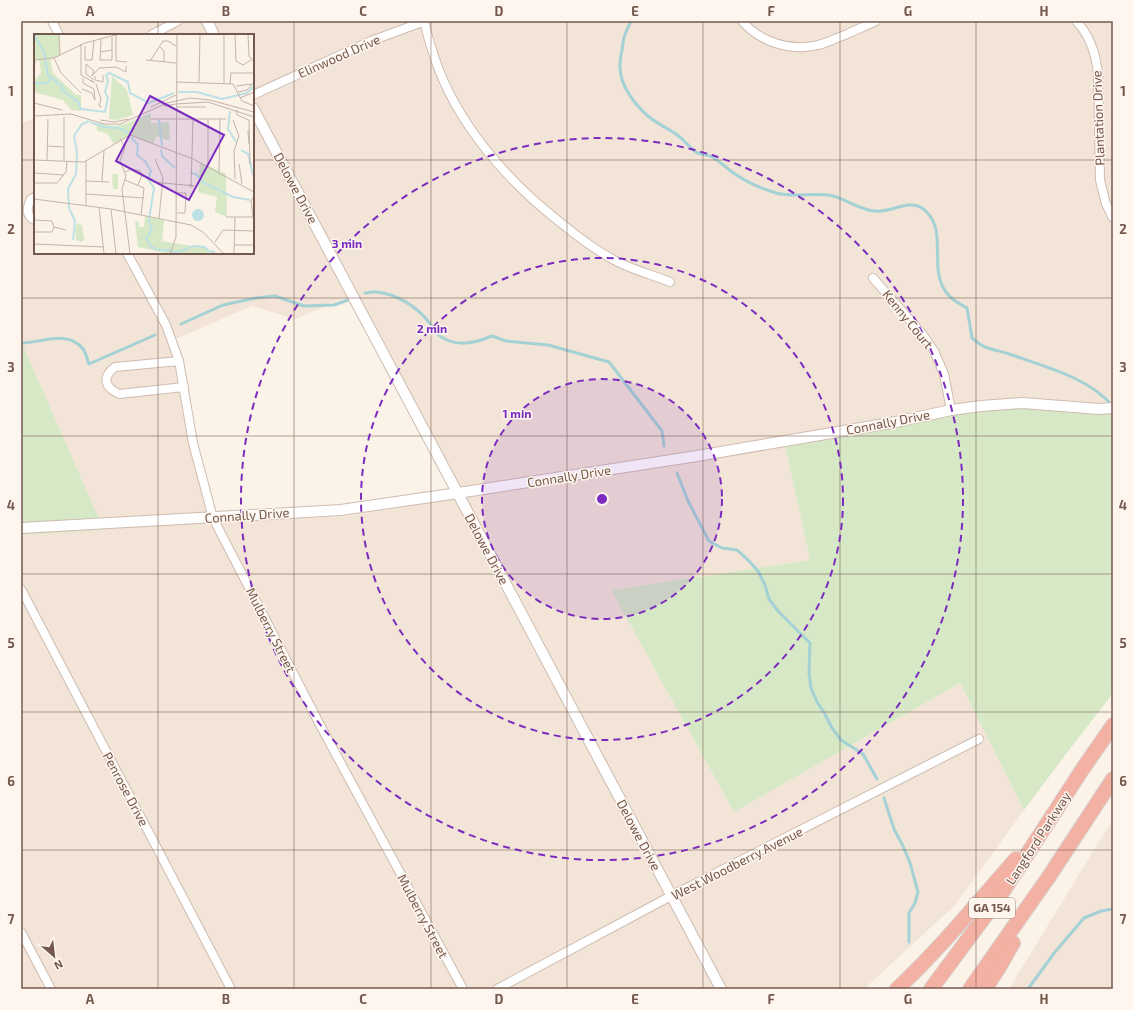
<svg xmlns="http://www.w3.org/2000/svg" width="1134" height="1010" viewBox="0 0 1134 1010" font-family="'Exo 2',sans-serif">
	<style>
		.residential { fill: #f2e4d6; fill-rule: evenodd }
		.green { fill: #d7e8c6 }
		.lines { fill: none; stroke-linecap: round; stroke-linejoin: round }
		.stream { stroke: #a4d1d5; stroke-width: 3 }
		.minor-casing { stroke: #cfbcb1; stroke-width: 10 }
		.tertiary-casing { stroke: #cfbcb1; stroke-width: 12 }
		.motorway-casing { stroke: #d8d0cd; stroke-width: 16 }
		.minor { stroke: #fff; stroke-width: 8 }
		.tertiary { stroke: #fff; stroke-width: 10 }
		.motorway { stroke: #f2b1a2; stroke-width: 14 }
		.grid { fill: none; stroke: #74584d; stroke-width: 1; stroke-opacity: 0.55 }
		.ring { fill: none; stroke: #7b2cbf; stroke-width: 2; stroke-dasharray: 7 5 }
		.labels { text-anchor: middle; stroke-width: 3; stroke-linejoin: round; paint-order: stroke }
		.shield { fill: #fef6ee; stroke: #9d877d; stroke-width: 1 }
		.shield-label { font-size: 12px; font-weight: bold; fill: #74584d }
		.street-label { font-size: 13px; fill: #74584d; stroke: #fef6ee }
		.inset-river { fill: none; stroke: #bde1e4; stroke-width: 2 }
		.inset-road { fill: none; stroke: #c5b4aa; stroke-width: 1 }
		.view { fill: #7b2cbf; fill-opacity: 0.15; stroke: #7b2cbf; stroke-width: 2 }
		.inset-edge { fill: none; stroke: #74584d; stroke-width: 2 }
		.centre { fill: #7b2cbf; stroke: #fef6ee; stroke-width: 2 }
		.ring-label { font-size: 12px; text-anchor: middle; font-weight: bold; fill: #7b2cbf; stroke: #fef6ee; stroke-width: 3; stroke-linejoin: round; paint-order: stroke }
		.neatline { fill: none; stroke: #74584d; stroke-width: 1.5 }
		.grid-label { font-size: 13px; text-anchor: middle; font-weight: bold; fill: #74584d }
	</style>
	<rect width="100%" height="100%" fill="#fbf2e8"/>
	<g class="residential">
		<path d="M 48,21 L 1113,21 L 1113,409 L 785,445 L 810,560 L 611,590 L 734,812 L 960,683 L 1024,810 L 955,905 L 864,989 L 21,989 L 21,535 L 104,530 L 21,341 L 21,124 L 35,118 L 35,253 L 253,253 L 253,35 L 55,35 ZM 355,294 L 462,497 L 348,516 L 214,523 L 171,341 L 252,306 L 295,319 Z"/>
		<polygon points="1113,819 1113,989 1009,989"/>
	</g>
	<g class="green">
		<polygon points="21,341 104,530 21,535"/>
		<polygon points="1050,407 1113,409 1113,693 1063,758 1024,810 960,683 734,812 611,590 810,560 785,445 959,411"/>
	</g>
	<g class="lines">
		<g class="stream">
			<path d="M 631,21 C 629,26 626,30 625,35 C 623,39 623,45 622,50 C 621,54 620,60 620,65 C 619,84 634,104 648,116 C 656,123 665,127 673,132 C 677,135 682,138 685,142 C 689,145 692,150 696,152 C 700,155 706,154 710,156 C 719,160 727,169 735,174 C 747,182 762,189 776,193 C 795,198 814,192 833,196 C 848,200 860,210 875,211 C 891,213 908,199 922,208 C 949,227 929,264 944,289 C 949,298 958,303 967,308 L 972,338 C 976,341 980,345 985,347 C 992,350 1001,351 1009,354 C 1045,367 1086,376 1113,406"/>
			<path d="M 365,293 C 369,293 373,291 377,292 C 396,294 416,306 428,321 C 431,324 433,330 436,333 C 453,348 473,344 492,336 L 506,341 L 548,345 L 609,362 L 662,431 L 664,446"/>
			<polyline points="181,324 223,305 256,298 275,296 304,306 334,305 348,300"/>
			<path d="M 21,343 C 42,343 68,329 83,349 C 86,353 87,359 89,364 L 155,335"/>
			<polyline points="677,473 688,501 709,541 722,548 737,550 748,560 758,571 765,585 769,599 778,611 810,643 809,673 811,688 817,702 825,714 832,728 841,740 863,754 877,779"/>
			<polyline points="884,798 894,829 903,846 910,863 918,892 915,903 909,913 909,942"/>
			<polyline points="1028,989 1055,952 1084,918 1101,911 1113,909"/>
		</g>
		<defs>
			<g id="minor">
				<polyline points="52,21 59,35"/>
				<path d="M 424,21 C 427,34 431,47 435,59 C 457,124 508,182 561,223 C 578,237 597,251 616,261 C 633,270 653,275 670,282"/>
				<path d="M 742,21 C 760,42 791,52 818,45 C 827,43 836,38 845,35 C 855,30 866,26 876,21"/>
				<path d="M 1076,21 C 1090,35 1096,55 1098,74 L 1100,180 L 1106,204 L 1113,218"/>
				<polyline points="151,35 178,21"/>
				<polyline points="253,95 371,41 425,21"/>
				<path d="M 35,197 L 31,199 C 27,207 25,216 35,220"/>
				<polyline points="127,253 166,325 179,361 193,443 213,518 319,723 463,989"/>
				<polyline points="873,278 923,335 934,351 944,374 951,410"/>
				<path d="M 179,361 L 115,367 C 102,377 104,387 119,394 L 184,387"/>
				<polyline points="21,589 231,989"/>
				<polyline points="21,932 51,989"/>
				<polyline points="497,989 671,896 979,739"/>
			</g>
			<g id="tertiary">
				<polyline points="207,21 214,35"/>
				<polyline points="253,108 721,989"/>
				<polyline points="21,528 341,510 458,493 697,456 896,422 951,410 981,406 1023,403 1099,409 1113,408"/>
			</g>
			<g id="motorway">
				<path d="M 897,989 C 940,949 977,903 1016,859"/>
				<polyline points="931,989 1000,896 1082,770 1113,725"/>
				<polyline points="970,989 1048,878 1113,779"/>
				<polyline points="985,989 998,969 1013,943"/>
			</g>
		</defs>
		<use href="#minor" class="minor-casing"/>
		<use href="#tertiary" class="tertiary-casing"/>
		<use href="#motorway" class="motorway-casing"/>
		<use href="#minor" class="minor"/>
		<use href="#tertiary" class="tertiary"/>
		<use href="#motorway" class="motorway"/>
	</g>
	<path class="grid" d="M 158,21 L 158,35M 294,21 L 294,989M 431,21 L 431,989M 567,21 L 567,989M 703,21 L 703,989M 840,21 L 840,989M 976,21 L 976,989M 21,160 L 35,160M 253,160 L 1113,160M 158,253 L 158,989M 21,298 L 1113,298M 21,436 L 1113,436M 21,574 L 1113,574M 21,712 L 1113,712M 21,850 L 1113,850"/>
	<circle cx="602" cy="499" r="120" fill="#7b2cbf" fill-opacity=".12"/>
	<g class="ring">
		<circle cx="602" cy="499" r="120"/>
		<circle cx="602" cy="499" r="241"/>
		<circle cx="602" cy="499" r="361"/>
	</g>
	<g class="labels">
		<rect class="shield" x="969" y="898" width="46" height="20" rx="3"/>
		<g class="shield-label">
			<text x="992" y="912">GA 154</text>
		</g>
		<g class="street-label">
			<text transform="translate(339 56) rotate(-24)" y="5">Elinwood Drive</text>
			<text transform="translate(1098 118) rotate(-92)" y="5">Plantation Drive</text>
			<text transform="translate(296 188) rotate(62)" y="5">Delowe Drive</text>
			<text transform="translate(908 319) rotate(51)" y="5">Kenny Court</text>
			<text transform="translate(888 422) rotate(-11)" y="5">Connally Drive</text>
			<text transform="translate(569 476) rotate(-9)" y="5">Connally Drive</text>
			<text transform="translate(247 515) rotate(-4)" y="5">Connally Drive</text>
			<text transform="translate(487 549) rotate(62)" y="5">Delowe Drive</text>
			<text transform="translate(271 630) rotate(63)" y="5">Mulberry Street</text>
			<text transform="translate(126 789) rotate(62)" y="5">Penrose Drive</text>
			<text transform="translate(639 835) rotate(62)" y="5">Delowe Drive</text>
			<text transform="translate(1038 838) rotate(-57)" y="5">Langford Parkway</text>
			<text transform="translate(737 863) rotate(-27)" y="5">West Woodberry Avenue</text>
			<text transform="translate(423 916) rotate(62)" y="5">Mulberry Street</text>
		</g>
	</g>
	<g transform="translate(34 34)">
		<rect width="220" height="220" fill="#fbf2e8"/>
		<path d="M 0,0 L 25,0 L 26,22 L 16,25 L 19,39 L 42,61 L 47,61 L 47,77 L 37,76 L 29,66 L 0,58 L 0,47 L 7,39 L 5,25 L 0,25 ZM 78,42 L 93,56 L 99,81 L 83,86 L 75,85 ZM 117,79 L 117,89 L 135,88 L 136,107 L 122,102 L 119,110 L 96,101 L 80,110 L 73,99 L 63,97 L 62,89 L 80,92 L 91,90 ZM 166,128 L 192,140 L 193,183 L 181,178 L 183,163 L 164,158 ZM 78,140 L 84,140 L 84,155 L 79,155 ZM 111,182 L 130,186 L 128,207 L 175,215 L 172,220 L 136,220 L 104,213 L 101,188 L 105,187 L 105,193 L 110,193 ZM 44,189 L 48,192 L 50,206 L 47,208 L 42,206 L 41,193 Z" fill="#d7e8c6"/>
		<path d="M158 181a6 6 0 1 1 12 0a6 6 0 1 1-12 0Z" fill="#bde1e4"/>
		<path class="inset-river" d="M 0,1 L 10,18 L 14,41 L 28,52 L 28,56 L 44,68 L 47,75 L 71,78 L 74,64 L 71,58 L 74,47 L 72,41 L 75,39 L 94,48 L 96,59 L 115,69 L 140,59M 0,49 L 13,49 L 17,44M 144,58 L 163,58 L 188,65 L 213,59 L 220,52M 196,77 L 194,95 L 202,108M 125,86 L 128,112M 56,88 L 70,93 L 85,94 L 97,100M 97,103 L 104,111 L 103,121 L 111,127 L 117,137 L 114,145 L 120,154 L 115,186 L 118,196 L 112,204 L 117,212 L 123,216 L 135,216 L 142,219 L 159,212 L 171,213 L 174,217 L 181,218M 127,115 L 128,122 L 141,134M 207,116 L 214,120 L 219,141M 156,139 L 162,140 L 170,149 L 199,163 L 216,166M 39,206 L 41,187 L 35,174 L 34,155 L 42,140 L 43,118 L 40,102 L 48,90 L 55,87"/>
		<path class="inset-road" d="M 25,0 L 26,21M 190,0 L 190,49M 201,0 L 202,27 L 209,31 L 217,26M 214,0 L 215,22 L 220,28M 82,1 L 82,27 L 93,28M 67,5 L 66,26 L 78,26 L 78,16M 47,10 L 47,41 L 61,49M 51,12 L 51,26 L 58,26 L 60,6M 125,12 L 130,17 L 130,28M 66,18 L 78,16 L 78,3M 20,24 L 27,39 L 47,59M 0,26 L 20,24 L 51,9 L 85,0M 112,26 L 142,29M 116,27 L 129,7 L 134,7 L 142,12M 52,30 L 52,40 L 59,45 L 57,48M 52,30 L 60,37 L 58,42M 0,40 L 1,26M 58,42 L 65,34 L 82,33 L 92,38 L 92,32M 61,42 L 61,46 L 69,48 L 69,41M 142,48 L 199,50 L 208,67 L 220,72M 165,48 L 166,0M 196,49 L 197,39 L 220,39M 62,50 L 67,65 L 65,72 L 68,73M 202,52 L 218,50M 48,55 L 58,59 L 61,66 L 60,55 L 49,49 L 49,44M 204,58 L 213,56 L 220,48M 206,64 L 220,58M 0,69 L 28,76M 142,70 L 174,68 L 220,83M 130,72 L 142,70M 117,73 L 142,61M 142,73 L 172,73M 203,76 L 203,81 L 215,86 L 216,130M 0,82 L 37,80 L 70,90 L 86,90 L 133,69 L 156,64 L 176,66 L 220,78M 117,85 L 192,85M 66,86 L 80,88 L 95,85M 199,86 L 205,102 L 200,117 L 201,145M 86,105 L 91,113 L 86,127 L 92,142 L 88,155 L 96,220M 215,110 L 214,97 L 216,97M 13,112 L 30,113M 121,125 L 129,144 L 125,184M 0,126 L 50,128 L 96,101 L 159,125 L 220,158M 13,126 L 14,85M 30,127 L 30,83M 205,130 L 208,150M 174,132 L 174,85M 91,138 L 98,135 L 106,137 L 108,141 L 104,151M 185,138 L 186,85M 0,139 L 30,141M 91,146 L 110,154 L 107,181M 52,147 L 75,148M 68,147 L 70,116M 119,148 L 160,152 L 155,150M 0,149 L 23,149 L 32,138 L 33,127M 157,154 L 159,85M 142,159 L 152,159 L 151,179 L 143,179M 52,160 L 110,164M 0,165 L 77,175 L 157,191 L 169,198 L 190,220M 52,171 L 52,127M 65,173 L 70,220M 77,175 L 82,220M 192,183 L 220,183M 219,183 L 217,167 L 220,162M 0,186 L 18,187 L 20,193 L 18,198 L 0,198M 20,193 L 32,196M 181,208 L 189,196 L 220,197M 0,210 L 70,213M 200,211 L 220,211M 136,220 L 142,203 L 143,0M 200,220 L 201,183"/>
		<path class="view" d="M 116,62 L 190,101 L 155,166 L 82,127 Z"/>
		<rect width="220" height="220" class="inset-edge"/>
	</g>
	<circle cx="602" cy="499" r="6" class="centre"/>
	<g class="ring-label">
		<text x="347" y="248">3 min</text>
		<text x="432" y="333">2 min</text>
		<text x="517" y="418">1 min</text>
	</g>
	<rect width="1134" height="1010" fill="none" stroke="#fef6ee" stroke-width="44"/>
	<g transform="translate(54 956) rotate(152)" stroke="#fef6ee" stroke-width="3" paint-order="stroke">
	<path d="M0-3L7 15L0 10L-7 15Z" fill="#74584d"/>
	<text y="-6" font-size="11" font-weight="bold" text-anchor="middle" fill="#74584d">N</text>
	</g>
	<rect x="22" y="22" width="1090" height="966" class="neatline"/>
	<g class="grid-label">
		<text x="90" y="16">A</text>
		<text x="226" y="16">B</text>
		<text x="363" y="16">C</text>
		<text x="499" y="16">D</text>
		<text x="635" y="16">E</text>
		<text x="771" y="16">F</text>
		<text x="908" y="16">G</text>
		<text x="1044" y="16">H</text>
		<text x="11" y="96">1</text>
		<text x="1123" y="96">1</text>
		<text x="11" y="234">2</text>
		<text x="1123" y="234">2</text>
		<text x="11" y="372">3</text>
		<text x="1123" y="372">3</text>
		<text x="11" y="510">4</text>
		<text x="1123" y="510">4</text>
		<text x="11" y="648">5</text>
		<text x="1123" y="648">5</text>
		<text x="11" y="786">6</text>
		<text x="1123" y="786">6</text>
		<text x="11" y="924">7</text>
		<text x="1123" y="924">7</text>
		<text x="90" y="1004">A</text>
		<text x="226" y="1004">B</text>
		<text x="363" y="1004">C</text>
		<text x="499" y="1004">D</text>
		<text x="635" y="1004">E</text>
		<text x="771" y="1004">F</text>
		<text x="908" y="1004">G</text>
		<text x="1044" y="1004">H</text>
	</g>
</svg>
